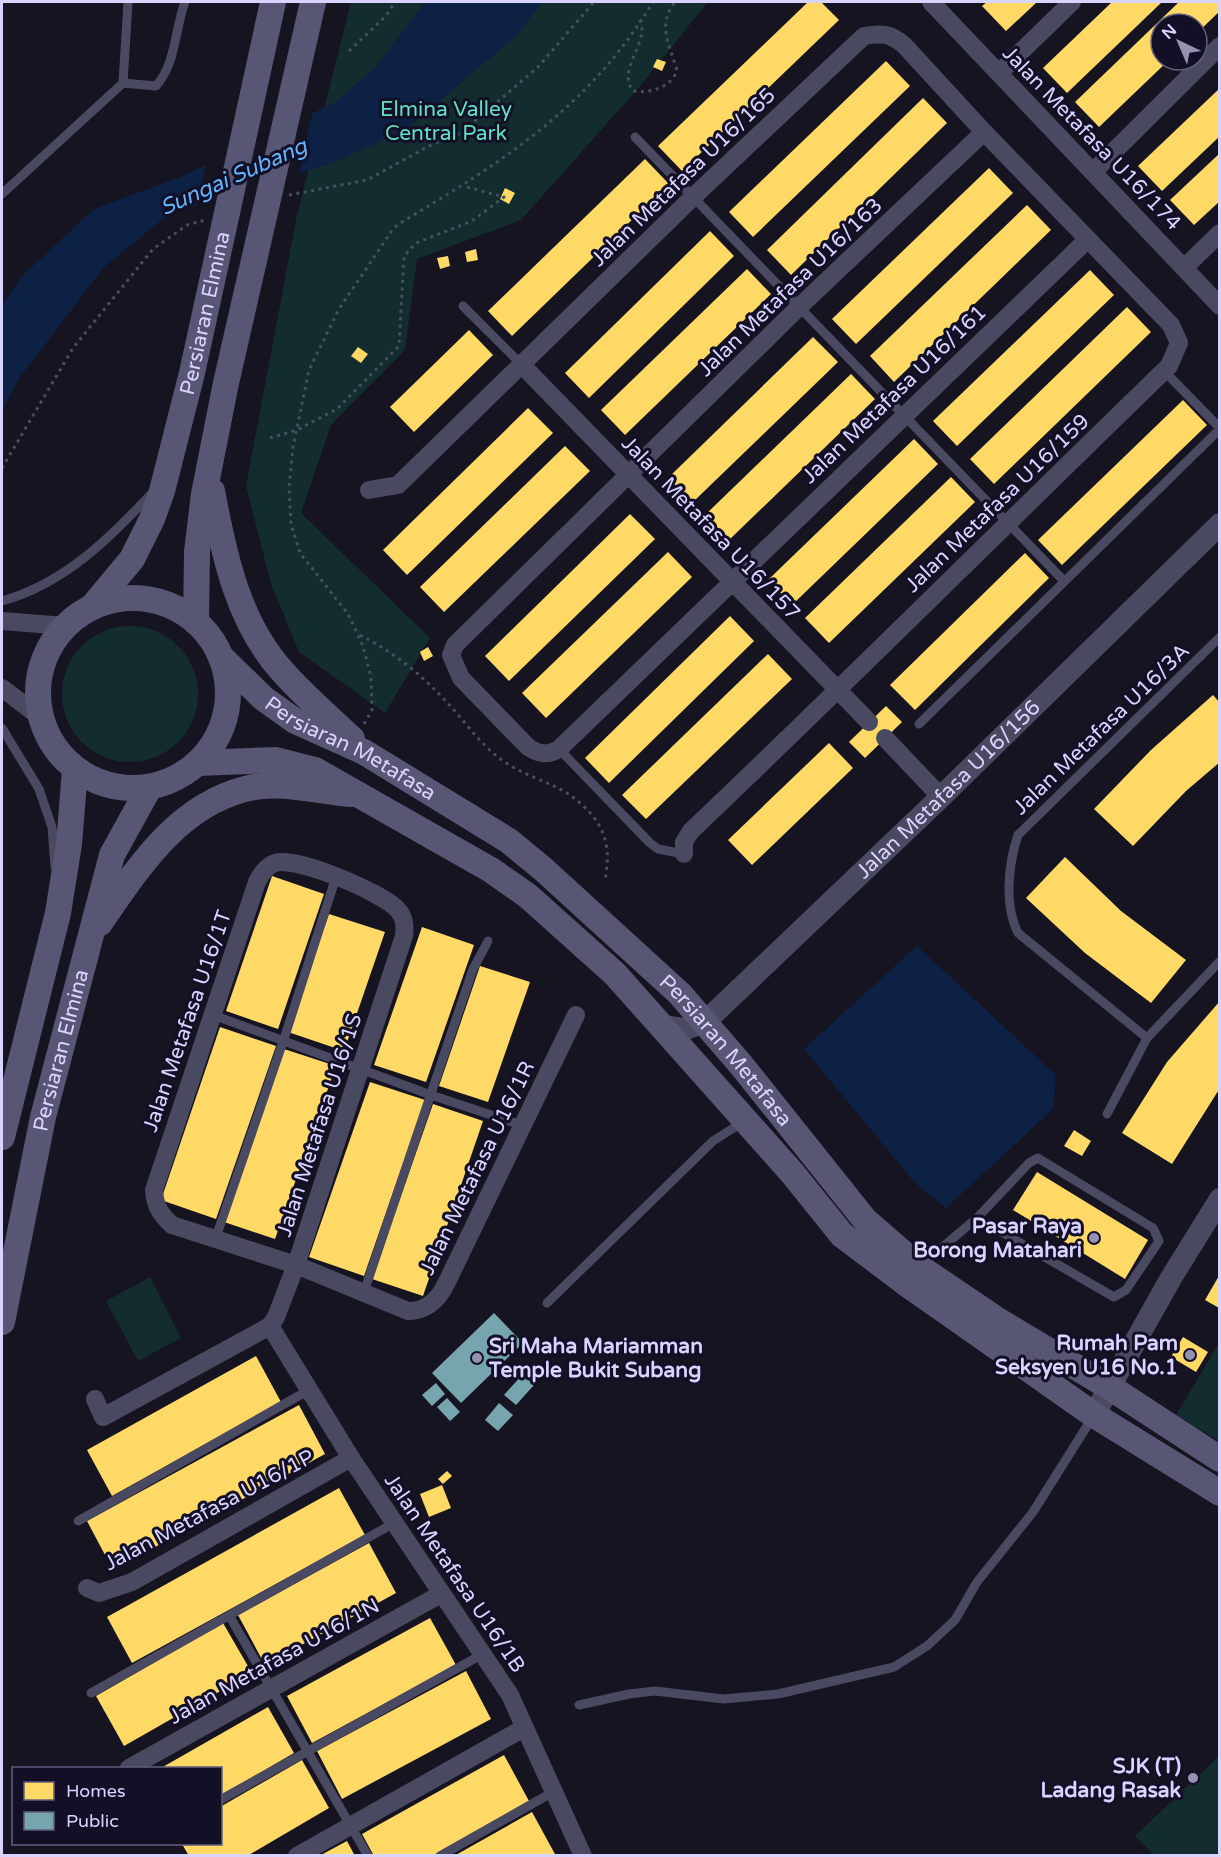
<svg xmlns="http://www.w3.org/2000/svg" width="1221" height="1857" viewBox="0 0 1221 1857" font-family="'Varela Round',sans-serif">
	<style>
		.green { fill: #132c2d }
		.water { fill: #0d2144 }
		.pier { fill: #161421 }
		.homes { fill: #ffd966 }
		.public { fill: #76a5af }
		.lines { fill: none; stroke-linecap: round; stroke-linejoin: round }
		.path { stroke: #44505f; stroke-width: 3; stroke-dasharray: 3 4.5; stroke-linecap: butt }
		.service { stroke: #4a4962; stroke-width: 9 }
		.minor { stroke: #4a4962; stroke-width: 18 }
		.tertiary { stroke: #4a4962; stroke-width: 22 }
		.secondary { stroke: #575674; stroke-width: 26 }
		.poi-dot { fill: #9591b1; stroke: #130f26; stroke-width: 2 }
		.labels { text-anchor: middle; stroke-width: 6; stroke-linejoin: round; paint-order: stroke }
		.park-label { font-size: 21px; fill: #5fe0c0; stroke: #130f26 }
		.street-label { font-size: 21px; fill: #d9d4ff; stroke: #130f26 }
		.poi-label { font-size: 21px; font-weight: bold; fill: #d9d4ff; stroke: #130f26; text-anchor: end }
		.water-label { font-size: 22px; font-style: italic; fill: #62b6ff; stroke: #130f26 }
	</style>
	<rect width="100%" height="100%" fill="#161421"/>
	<g class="green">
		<polygon points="351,2 708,2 636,91 521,220 417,259 405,350 331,425 301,513 430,638 385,713 299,652 271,584 246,486 296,220"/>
		<circle cx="130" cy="694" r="68"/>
		<polygon points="150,1277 181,1338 138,1361 106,1301"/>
		<polygon points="1219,1343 1219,1441 1176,1415"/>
		<polygon points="1219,1756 1219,1855 1154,1855 1135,1836"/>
	</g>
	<g class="water">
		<polygon points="425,2 542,2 517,35 408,128 335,162 169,214 104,267 18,380 2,411 2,305 22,276 94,209 183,176 334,103 374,69"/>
		<polygon points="917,946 1056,1075 1053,1109 946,1208 915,1183 804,1049"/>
	</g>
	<polygon class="pier" points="313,109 299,176 196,209 207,161"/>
	<g class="homes">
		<polygon points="808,2 821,2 839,20 682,171 658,146"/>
		<polygon points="987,2 1037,2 1006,31 982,6"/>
		<polygon points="1112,2 1162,2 1067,93 1043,68"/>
		<polygon points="1179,2 1220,2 1220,11 1197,33 1197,24 1161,24 1161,60 1169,60 1099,127 1075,102"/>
		<polygon points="657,59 666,62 662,71 653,67"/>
		<polygon points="886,61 910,86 753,237 729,212"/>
		<polygon points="1220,88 1220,136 1162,191 1138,166"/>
		<polygon points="923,98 947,123 791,275 767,250"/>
		<polygon points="1220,153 1220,201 1194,225 1170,200"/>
		<polygon points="645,159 669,184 512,336 488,311"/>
		<polygon points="989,168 1013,193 856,344 832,319"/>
		<polygon points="505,188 515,193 509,204 500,199"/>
		<polygon points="1027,205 1051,230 894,382 870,356"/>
		<polygon points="710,231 734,256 589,398 565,373"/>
		<polygon points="476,249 478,260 467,262 465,252"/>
		<polygon points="448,256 450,266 440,269 437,258"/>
		<polygon points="747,269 771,294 625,435 601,410"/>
		<polygon points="1090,270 1114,295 957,446 933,421"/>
		<polygon points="1127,307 1151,332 994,484 970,459"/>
		<polygon points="469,330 493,355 414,432 390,407"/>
		<polygon points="813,337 838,362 692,503 668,478"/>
		<polygon points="358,347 368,354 361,363 351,356"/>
		<polygon points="851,374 875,399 729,540 705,515"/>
		<polygon points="1183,400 1207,425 1062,565 1038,540"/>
		<polygon points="528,408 553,433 407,575 383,550"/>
		<polygon points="914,439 938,464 792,605 768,580"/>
		<polygon points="565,446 590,471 444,612 420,587"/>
		<polygon points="951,477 975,502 829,643 805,618"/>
		<polygon points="630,514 655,539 509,681 485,656"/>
		<polygon points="668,552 692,577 546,718 522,693"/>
		<polygon points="1025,553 1049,578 915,710 890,685"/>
		<polygon points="730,616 754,641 609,783 585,758"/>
		<polygon points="428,647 433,656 424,661 420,652"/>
		<polygon points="768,654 792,679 646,819 622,795"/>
		<polygon points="1213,695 1220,703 1220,762 1186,791 1133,846 1094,809 1151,750"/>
		<polygon points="886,706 902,722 865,758 849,742"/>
		<polygon points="829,743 853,768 752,865 728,840"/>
		<polygon points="1065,857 1121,911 1186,960 1151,1003 1085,953 1026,898"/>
		<polygon points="272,876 324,894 278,1029 226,1011"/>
		<polygon points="329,914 385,932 344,1051 288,1032"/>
		<polygon points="422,927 474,945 426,1082 374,1065"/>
		<polygon points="480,966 530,982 488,1102 439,1086"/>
		<polygon points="1220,1001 1220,1088 1172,1164 1122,1133 1167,1062"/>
		<polygon points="220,1027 276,1046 216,1219 161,1200"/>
		<polygon points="284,1049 336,1066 275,1239 224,1222"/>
		<polygon points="370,1082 425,1100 364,1276 309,1257"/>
		<polygon points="433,1104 483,1121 423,1296 372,1279"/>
		<polygon points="1074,1130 1091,1141 1082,1156 1064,1146"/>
		<polygon points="1037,1172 1148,1240 1125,1279 1013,1210"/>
		<polygon points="1220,1274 1220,1307 1219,1308 1205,1300"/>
		<polygon points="1183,1337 1208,1352 1196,1372 1171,1357"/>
		<polygon points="256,1356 281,1402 112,1496 87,1450"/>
		<polygon points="299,1405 325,1454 113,1570 87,1521"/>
		<polygon points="447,1471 452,1476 443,1484 438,1479"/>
		<polygon points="442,1485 451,1508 429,1517 420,1494"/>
		<polygon points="339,1488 365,1535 132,1663 107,1617"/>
		<polygon points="369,1543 396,1593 265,1665 238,1615"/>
		<polygon points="430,1618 456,1665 312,1743 287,1696"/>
		<polygon points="223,1623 252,1673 124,1746 96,1696"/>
		<polygon points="466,1671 491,1719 342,1799 317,1751"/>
		<polygon points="268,1707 294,1753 220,1796 220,1768 161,1768"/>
		<polygon points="504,1755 529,1801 432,1856 374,1856 362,1834"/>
		<polygon points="302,1760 329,1808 247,1856 189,1856 182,1844 220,1844 220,1807"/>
		<polygon points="532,1812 556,1856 454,1856"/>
		<polygon points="347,1841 355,1856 319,1856"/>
	</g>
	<g class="public">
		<polygon points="494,1313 523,1343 461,1403 432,1373"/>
		<polygon points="523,1374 534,1385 516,1405 504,1395"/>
		<polygon points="436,1383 445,1394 432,1406 422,1395"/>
		<polygon points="447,1398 460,1412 450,1421 437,1407"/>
		<polygon points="499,1403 513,1415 498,1431 485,1420"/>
	</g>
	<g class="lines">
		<g class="path">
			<path d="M 640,20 C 650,43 616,70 633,91 C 650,94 672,87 677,70 C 669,44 657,25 675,2"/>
			<polyline points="349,51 386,16 395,2"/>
			<polyline points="289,195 367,180 429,146 461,133 538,67 594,2"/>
			<polyline points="270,438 297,430 337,409 399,346 404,256 416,243 472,221 504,197 463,186"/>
			<polyline points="2,468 73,348 153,249 187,225 205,220"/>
			<path d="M 360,635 C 390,650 417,671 440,695 C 464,719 482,749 511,766 C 546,786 567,784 595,819 C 609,838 609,858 605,880"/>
			<path d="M 364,724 L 372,710 L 371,677 L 363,646 L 348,614 L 300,553 L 291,524 L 289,488 L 293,447 L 309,370 L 339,309 L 391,232 L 397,225 C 502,162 588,109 653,2"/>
		</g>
		<g class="service">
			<polyline points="123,83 128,2"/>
			<polyline points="635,137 1064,581"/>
			<path d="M 2,194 L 123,83 L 156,86 C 176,64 175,28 185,2"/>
			<polyline points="463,306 521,364"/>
			<polyline points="1164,371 1220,428"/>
			<path d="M 2,601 C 64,584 110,538 153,492"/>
			<polyline points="919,724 1220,429"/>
			<polyline points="2,728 39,789 52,827 55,867"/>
			<polyline points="559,749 650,843 658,849 684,854"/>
			<polyline points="213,1015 431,1095 521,1125"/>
			<path d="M 1147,1038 L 1018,933 C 1004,905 1008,865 1018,835 L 1220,637"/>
			<polyline points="1107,1114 1147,1038 1220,961"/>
			<polyline points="215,1240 284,1039 336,877"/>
			<polyline points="920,1266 977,1218 1029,1163 1038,1158 1153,1228 1159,1241 1126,1290 1114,1297 977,1218"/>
			<polyline points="364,1292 473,969 488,941"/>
			<polyline points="547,1303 713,1141 743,1122"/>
			<polyline points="78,1521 309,1390"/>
			<polyline points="230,1617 368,1856"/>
			<polyline points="91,1693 394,1523"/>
			<polyline points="579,1705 629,1694 655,1691 724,1699 778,1694 894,1667 927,1646 955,1620 977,1582 1033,1512 1094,1415"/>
			<polyline points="220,1800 481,1655"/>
			<polyline points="440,1856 553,1792"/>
		</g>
		<g class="minor">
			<polyline points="931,2 1220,306"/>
			<polyline points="999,73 1072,2"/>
			<path d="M 984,132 L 799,307 L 455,645 L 451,655 L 461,678 L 528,747 C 539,754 547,756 559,749 L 1088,239"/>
			<polyline points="1093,172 1220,46"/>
			<polyline points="1184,268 1220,233"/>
			<polyline points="521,364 869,722"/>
			<path d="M 369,490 L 398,485 L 692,198 L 864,36 C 881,33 890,33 904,45 L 984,132 L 1171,325 L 1179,343 L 1169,366 C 1009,521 852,678 691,831 L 684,842 L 684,854"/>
			<polyline points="2,621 65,626"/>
			<polyline points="2,688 40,717"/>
			<polyline points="885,738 941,797"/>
			<polyline points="270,1326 351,1458 510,1695 583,1856"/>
			<path d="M 95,1399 L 103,1417 L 270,1326 L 276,1317 L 296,1265 L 404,936 C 405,926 405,918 398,910 C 384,893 296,856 275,863 C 266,866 261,874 257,882 L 154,1190 C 155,1206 160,1214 172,1225 L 296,1265 L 408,1311 C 427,1311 438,1300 446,1284 L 576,1015"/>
			<polyline points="87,1588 99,1593 132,1582 351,1458"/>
			<polyline points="129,1768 441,1594"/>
			<polyline points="297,1856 524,1728"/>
		</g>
		<g class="tertiary">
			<path id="s1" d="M 663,1026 L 685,1029 L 705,1022 L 941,797 L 1220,524"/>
			<polyline points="1094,1415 1171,1278 1220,1199"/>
		</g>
		<g class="secondary">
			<path d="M 212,491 C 224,555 238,623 283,672 C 304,696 329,717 352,739"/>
			<circle cx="133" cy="693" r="95"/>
			<path id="s2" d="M 92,607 L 132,559 L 152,519 L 162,491 L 192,373 L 273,2"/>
			<polyline points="196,622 197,552 204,494 226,383 313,2"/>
			<path id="s3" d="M 221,657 L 263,698 L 295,721 L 364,752 L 509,841 L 543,869 L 680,994 L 742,1066 L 865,1220 L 919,1267 L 999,1321 L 1111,1388 L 1220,1459"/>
			<polyline points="198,763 276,760 315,770 491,870 528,896 615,974 793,1174 842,1235 907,1284 1094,1415 1220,1493"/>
			<path d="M 100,923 C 138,868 176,807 245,789 C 278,780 317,791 351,794"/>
			<polyline points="2,1137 58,913 69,844 75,770"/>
			<path id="s4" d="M 2,1322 L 43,1117 L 112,855 L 149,788"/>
		</g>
	</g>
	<g class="poi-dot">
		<circle cx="1094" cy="1238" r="6"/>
		<circle cx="1190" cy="1355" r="6"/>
		<circle cx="477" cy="1358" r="6"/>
		<circle cx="1193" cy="1778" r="6"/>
	</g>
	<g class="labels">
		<g class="park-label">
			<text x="446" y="116">Elmina Valley<tspan x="446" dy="24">Central Park</tspan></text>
		</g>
		<g class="street-label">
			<text transform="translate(1092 138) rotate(46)" y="7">Jalan Metafasa U16/174</text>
			<text transform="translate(683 177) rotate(-44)" y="7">Jalan Metafasa U16/165</text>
			<text transform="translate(790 287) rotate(-44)" y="7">Jalan Metafasa U16/163</text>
			<text dy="7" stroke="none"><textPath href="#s2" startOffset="320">Persiaran Elmina</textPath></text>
			<text transform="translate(894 394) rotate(-44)" y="7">Jalan Metafasa U16/161</text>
			<text transform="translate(997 503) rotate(-44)" y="7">Jalan Metafasa U16/159</text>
			<text transform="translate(711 528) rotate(46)" y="7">Jalan Metafasa U16/157</text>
			<text transform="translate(1101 729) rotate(-44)" y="7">Jalan Metafasa U16/3A</text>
			<text dy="7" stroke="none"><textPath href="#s3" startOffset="160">Persiaran Metafasa</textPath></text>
			<text dy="7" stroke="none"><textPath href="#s1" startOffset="380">Jalan Metafasa U16/156</textPath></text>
			<text transform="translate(187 1021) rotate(-71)" y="7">Jalan Metafasa U16/1T</text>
			<text dy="7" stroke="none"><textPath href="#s4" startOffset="278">Persiaran Elmina</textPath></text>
			<text dy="7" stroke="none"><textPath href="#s3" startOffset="646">Persiaran Metafasa</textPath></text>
			<text transform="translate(319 1125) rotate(-72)" y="7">Jalan Metafasa U16/1S</text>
			<text transform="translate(477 1168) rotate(-64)" y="7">Jalan Metafasa U16/1R</text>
			<text transform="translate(209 1510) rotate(-28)" y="7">Jalan Metafasa U16/1P</text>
			<text transform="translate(455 1573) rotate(56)" y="7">Jalan Metafasa U16/1B</text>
			<text transform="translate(274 1661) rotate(-29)" y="7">Jalan Metafasa U16/1N</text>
		</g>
		<g class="poi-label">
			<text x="1082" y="1233">Pasar Raya<tspan x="1082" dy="24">Borong Matahari</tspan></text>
			<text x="1178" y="1350">Rumah Pam<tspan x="1178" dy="24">Seksyen U16 No.1</tspan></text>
			<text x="489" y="1353" text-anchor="start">Sri Maha Mariamman<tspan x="489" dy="24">Temple Bukit Subang</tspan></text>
			<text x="1181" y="1773">SJK (T)<tspan x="1181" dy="24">Ladang Rasak</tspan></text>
		</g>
		<g class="water-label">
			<text transform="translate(233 176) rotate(-24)" y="8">Sungai Subang</text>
		</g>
	</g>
	<rect width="1221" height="1857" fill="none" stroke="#d9d4ff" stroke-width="6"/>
	<rect x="12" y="1767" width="210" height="78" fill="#130f26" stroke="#625e7d" stroke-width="1.5"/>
	<rect x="24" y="1782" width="30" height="18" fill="#ffd966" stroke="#625e7d" stroke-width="1.5"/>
	<text x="66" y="1797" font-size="18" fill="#d9d4ff">Homes</text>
	<rect x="24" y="1812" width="30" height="18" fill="#76a5af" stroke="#625e7d" stroke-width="1.5"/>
	<text x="66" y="1827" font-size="18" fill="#d9d4ff">Public</text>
	<g transform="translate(1179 42) rotate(316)"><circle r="28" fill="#130f26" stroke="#625e7d" stroke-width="1.5"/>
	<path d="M0-4.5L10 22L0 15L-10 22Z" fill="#9591b1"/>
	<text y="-9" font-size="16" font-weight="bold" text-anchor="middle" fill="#d9d4ff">N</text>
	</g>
</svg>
